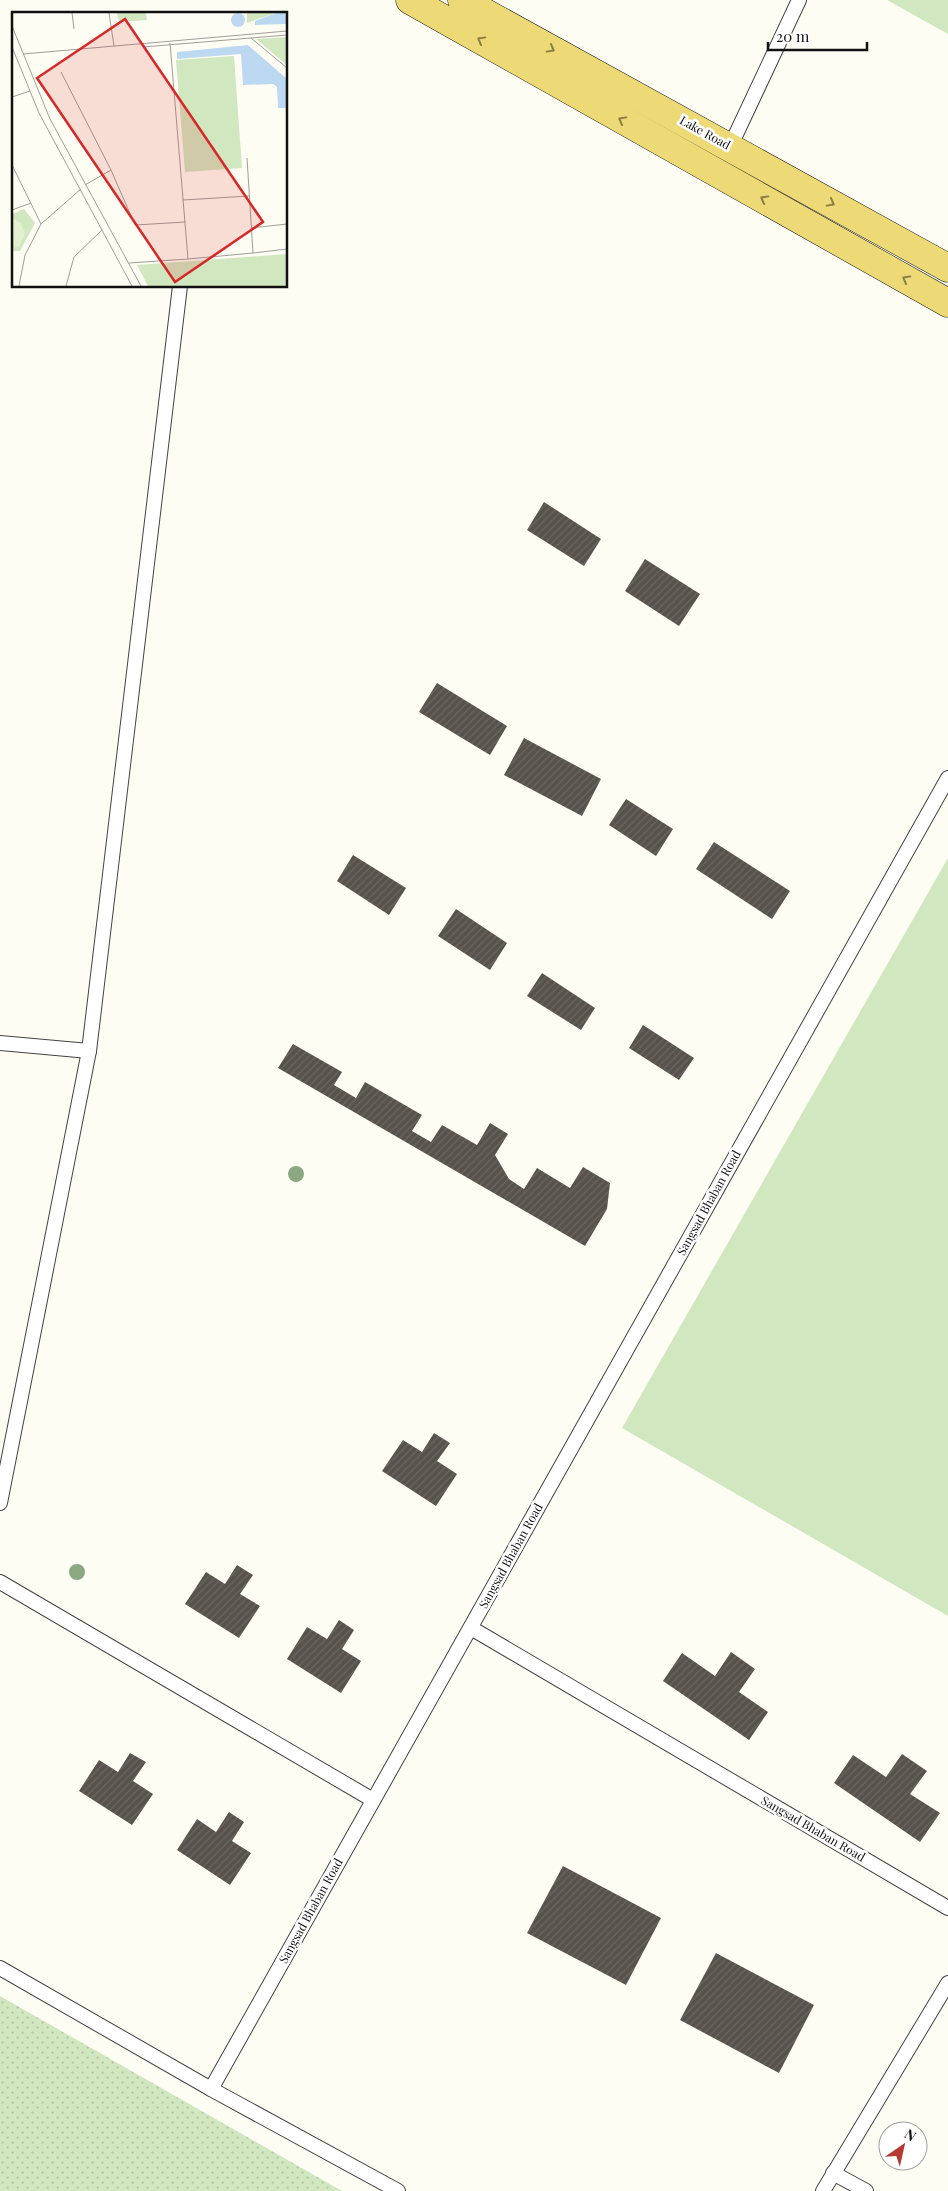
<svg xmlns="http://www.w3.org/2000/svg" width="948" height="2191" viewBox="0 0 948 2191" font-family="'Playfair Display',serif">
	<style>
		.park { fill: #d1e7c0 }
		.garden { fill: url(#garden-dots) }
		.building { fill: url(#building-hatch) }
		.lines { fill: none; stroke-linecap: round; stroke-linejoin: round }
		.service-casing { stroke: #434343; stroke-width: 16 }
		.primary-casing { stroke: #212121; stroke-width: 29 }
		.service { stroke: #fff; stroke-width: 14 }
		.primary { stroke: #edda76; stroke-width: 28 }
		.tree { fill: #8ba882 }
		.oneway { stroke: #8a7f48 }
		.labels { text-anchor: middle; stroke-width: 5; stroke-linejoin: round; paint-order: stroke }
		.street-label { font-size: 12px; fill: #101010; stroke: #fff }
		.inset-road { fill: none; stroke: #9f9e99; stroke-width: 1 }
		.view { fill: #d62828; fill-opacity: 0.15; stroke: #d62828; stroke-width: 2.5 }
		.inset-edge { fill: none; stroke: #101010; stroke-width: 2.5 }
	</style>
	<defs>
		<pattern id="garden-dots" width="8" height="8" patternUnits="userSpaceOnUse" patternTransform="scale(1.25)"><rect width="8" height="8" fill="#d1e7c0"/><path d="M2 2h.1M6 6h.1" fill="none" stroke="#b2c5a4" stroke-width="1.8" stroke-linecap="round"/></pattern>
		<pattern id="building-hatch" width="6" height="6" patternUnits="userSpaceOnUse" patternTransform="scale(1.25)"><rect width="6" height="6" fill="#58524d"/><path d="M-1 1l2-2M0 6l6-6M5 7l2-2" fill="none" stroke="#6b6662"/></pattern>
	</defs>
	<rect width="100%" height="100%" fill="#fefdf4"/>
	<g class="park">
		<polygon points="887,0 948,0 948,34"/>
		<polygon points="948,858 948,1616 622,1428"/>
	</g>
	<polygon class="garden" points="0,1996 342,2191 0,2191"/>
	<g class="building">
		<polygon points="544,502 601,539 584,566 527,530"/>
		<polygon points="645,559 700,594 679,626 625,591"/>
		<polygon points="437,683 507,726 490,755 419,712"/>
		<polygon points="524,738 601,779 582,816 504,775"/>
		<polygon points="626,799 673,829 656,856 609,825"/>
		<polygon points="714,842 790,891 772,919 696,869"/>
		<polygon points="353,855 406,888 389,915 337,881"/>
		<polygon points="456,909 507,943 490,970 438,936"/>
		<polygon points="542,973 595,1008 581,1030 527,996"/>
		<polygon points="643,1025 694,1058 679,1080 629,1048"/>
		<polygon points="293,1044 342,1072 334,1085 356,1098 365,1082 422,1115 412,1131 431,1142 442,1125 477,1145 490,1123 508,1134 495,1155 509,1179 524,1189 537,1168 570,1188 583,1167 610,1183 607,1209 585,1246 278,1068"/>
		<polygon points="434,1433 450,1443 437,1461 457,1474 436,1506 382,1471 403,1440 422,1452"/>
		<polygon points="237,1565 253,1575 240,1594 260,1606 239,1638 185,1604 206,1572 225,1584"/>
		<polygon points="339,1620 354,1630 342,1649 361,1661 341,1693 287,1659 307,1627 327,1639"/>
		<polygon points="731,1652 755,1669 739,1692 768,1712 749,1740 663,1681 682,1653 715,1676"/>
		<polygon points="130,1753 146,1762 133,1781 153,1794 132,1825 79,1791 99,1760 118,1772"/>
		<polygon points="902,1754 927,1771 910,1794 940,1813 920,1842 834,1783 853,1755 886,1777"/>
		<polygon points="229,1812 244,1822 232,1841 251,1853 230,1885 177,1850 197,1819 216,1832"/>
		<polygon points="563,1866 661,1918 626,1985 527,1933"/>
		<polygon points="716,1953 814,2005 779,2073 680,2020"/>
	</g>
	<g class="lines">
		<defs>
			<g id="service">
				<polyline points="730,147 799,0"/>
				<polyline points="0,1043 89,1051 0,1503"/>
				<polyline points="89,1051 180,286"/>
				<polyline points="0,1582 373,1800"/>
				<polyline points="471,1628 948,1908"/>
				<polyline points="0,1968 211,2089 948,778"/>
				<polyline points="211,2089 398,2191"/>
				<polyline points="833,2173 866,2191"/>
				<polyline points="823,2191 948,1983"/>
			</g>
			<g id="primary">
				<polyline points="410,0 948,303"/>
				<polyline points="462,0 948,268"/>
			</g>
		</defs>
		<use href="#service" class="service-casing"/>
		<use href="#primary" class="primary-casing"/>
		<use href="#service" class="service"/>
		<use href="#primary" class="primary"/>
	</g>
	<g class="tree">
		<circle cx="296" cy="1174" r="8"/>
		<circle cx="77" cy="1572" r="8"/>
	</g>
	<defs><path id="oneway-chevron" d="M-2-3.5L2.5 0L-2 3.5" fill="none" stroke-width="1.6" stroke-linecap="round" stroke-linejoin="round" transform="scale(1.25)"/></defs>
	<g class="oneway">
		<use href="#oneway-chevron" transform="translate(481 40) rotate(-151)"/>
		<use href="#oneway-chevron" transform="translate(551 49) rotate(29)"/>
		<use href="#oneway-chevron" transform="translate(622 120) rotate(-151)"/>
		<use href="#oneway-chevron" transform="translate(764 199) rotate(-151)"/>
		<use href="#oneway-chevron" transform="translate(831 203) rotate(29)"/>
		<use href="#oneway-chevron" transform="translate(906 279) rotate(-151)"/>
	</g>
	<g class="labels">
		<g class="street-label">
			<text transform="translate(705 133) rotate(29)" y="4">Lake Road</text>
			<text transform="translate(709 1203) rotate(-61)" y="4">Sangsad Bhaban Road</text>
			<text transform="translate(511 1556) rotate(-61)" y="4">Sangsad Bhaban Road</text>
			<text transform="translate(813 1829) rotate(30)" y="4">Sangsad Bhaban Road</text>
			<text transform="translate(311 1911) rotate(-61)" y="4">Sangsad Bhaban Road</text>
		</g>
	</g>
	<g transform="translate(12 12)">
		<rect width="275" height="275" fill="#fefdf4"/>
		<path d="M 105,1 L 134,1 L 135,8 L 107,10 ZM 235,1 L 264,1 L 235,11 ZM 275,25 L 275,53 L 244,27 ZM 222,44 L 230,156 L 173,160 L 164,48 ZM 12,197 L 23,211 L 8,239 L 0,239 L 0,202 Z" fill="#d1e7c0"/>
		<path d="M 275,242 L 275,274 L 136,274 L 125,253 Z" fill="#d1e7c0"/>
		<path d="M 0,206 L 9,211 L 13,222 L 7,234 L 2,236 Z" fill="#e2efd1"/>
		<path d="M219 8a7 7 0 1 1 14 0a7 7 0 1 1-14 0ZM 264,1 L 275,1 L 275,12 L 243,13 L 243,9 ZM 236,33 L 275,67 L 275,96 L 266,96 L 265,75 L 261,72 L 231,73 L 229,42 L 165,47 L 165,40 Z" fill="#bdd9f1"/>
		<path class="inset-road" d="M 60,1 L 62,17M 97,1 L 102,34M 0,14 L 38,107 L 129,274M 239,26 L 275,56M 0,35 L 27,101 L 120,274M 131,35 L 275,23M 11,42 L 275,19M 49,60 L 99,158M 0,85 L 18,79M 0,153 L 29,212M 73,173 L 99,158 L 123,213 L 173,210M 171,188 L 237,184M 0,198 L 19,191M 239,216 L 275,212M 241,241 L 275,237M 176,247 L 241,241 L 235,146M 117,251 L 176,247 L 158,31M 7,274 L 13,243 L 29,212 L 69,177M 54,274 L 62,245 L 90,218"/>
		<path class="view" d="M 113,7 L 251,210 L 163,270 L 25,66 Z"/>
		<rect width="275" height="275" class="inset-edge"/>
	</g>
	<g transform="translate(903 2146) rotate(34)"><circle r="24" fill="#ffffff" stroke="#9f9f9f"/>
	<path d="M0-4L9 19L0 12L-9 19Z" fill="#b53833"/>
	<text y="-8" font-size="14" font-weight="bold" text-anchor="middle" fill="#101010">N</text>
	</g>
	<path d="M768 42v8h99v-8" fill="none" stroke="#101010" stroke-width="2.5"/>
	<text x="776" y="42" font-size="15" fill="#101010" stroke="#ffffff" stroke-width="4" paint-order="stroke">20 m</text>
</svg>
